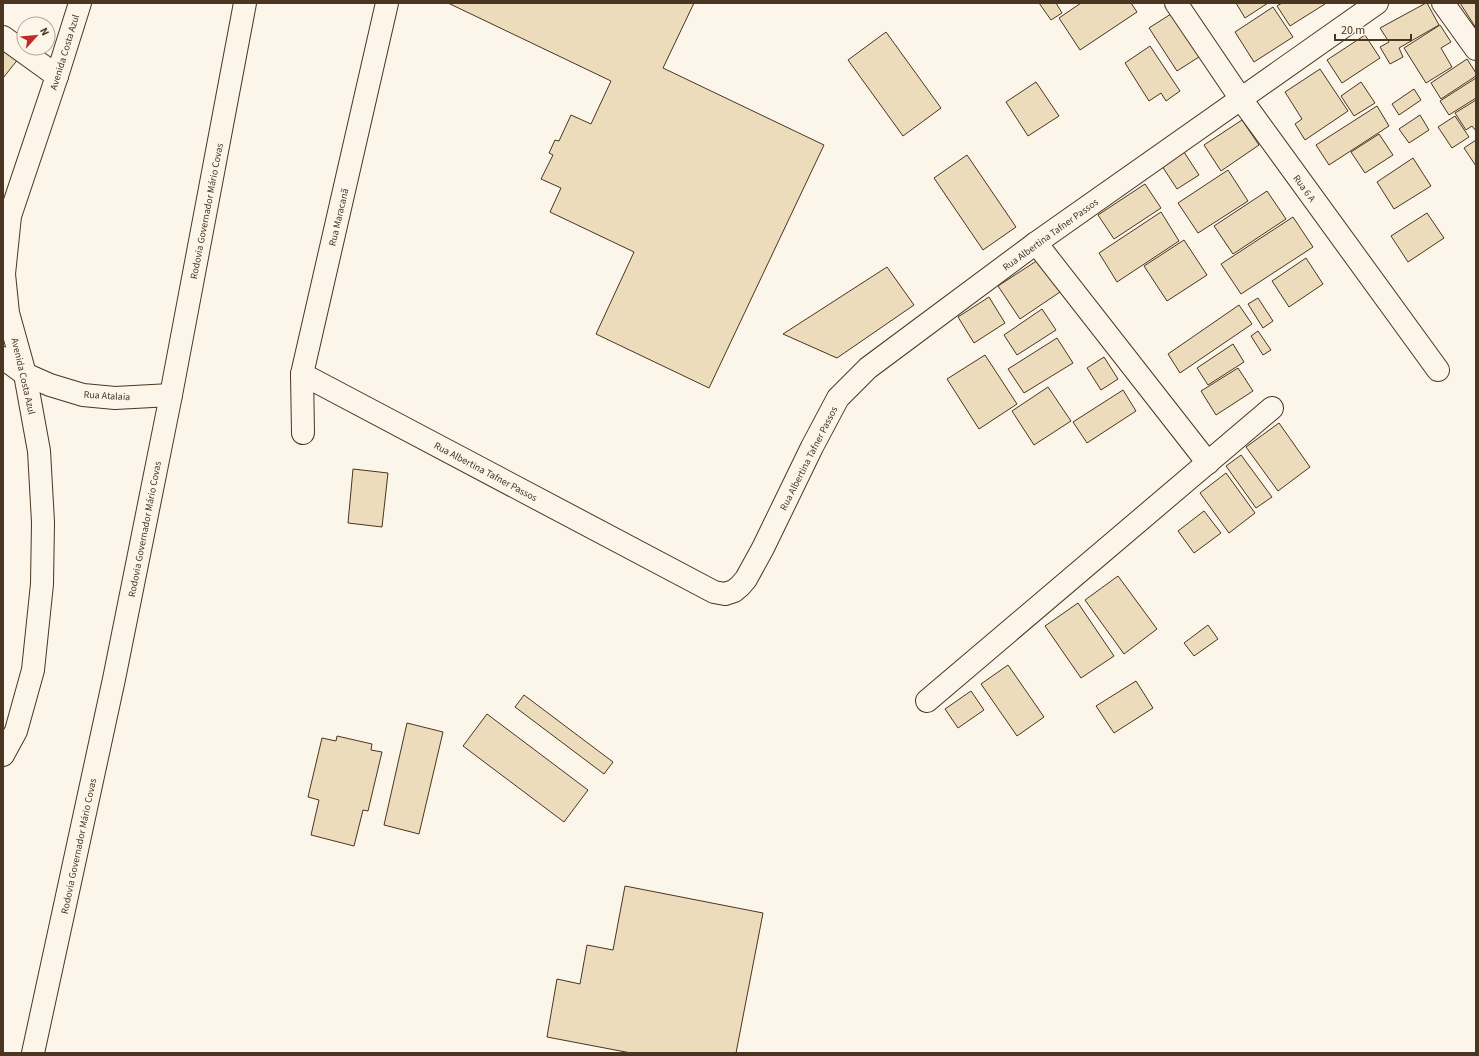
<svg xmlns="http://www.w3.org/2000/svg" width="1479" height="1056" viewBox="0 0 1479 1056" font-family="'Source Sans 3',sans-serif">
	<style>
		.building { fill: #ecdcbc; stroke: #4a3520 }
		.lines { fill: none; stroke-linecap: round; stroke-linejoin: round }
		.street-casing { stroke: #4a3520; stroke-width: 24 }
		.highway-casing { stroke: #4a3520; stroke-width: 24 }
		.street { stroke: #fbf6e9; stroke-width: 22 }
		.highway { stroke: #fbf6e9; stroke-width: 22 }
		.labels { text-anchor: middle; stroke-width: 3; stroke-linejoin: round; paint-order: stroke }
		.street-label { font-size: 10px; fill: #4a3520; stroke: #fbf6e9 }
	</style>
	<rect width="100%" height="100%" fill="#fbf6e9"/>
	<g class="building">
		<polygon points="448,3 694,3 663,68 824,145 709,388 596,334 634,252 550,212 561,188 541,179 553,155 549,153 555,140 559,141 571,115 591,124 611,81"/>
		<polygon points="1039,3 1056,3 1062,13 1051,20"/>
		<polygon points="1081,3 1131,3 1137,12 1080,50 1059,18"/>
		<polygon points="1236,3 1268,3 1245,18"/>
		<polygon points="1282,3 1324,3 1325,4 1290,26 1277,6"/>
		<polygon points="1426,3 1427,3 1439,25 1399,48 1403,57 1390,64 1380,47 1389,42 1380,28"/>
		<polygon points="1460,3 1476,3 1476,28"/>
		<polygon points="1273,7 1293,37 1254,62 1235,32"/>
		<polygon points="1174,12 1202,55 1177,71 1149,28"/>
		<polygon points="1440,25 1451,42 1441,48 1452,67 1426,83 1404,48"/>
		<polygon points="886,32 941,108 903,136 848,60"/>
		<polygon points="1365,35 1380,58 1342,83 1327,60"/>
		<polygon points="3,46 19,58 3,78"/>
		<polygon points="1150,46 1180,91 1166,101 1161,93 1149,101 1125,63"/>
		<polygon points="1467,59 1476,73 1476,76 1441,99 1431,83"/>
		<polygon points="1320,69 1348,111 1305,140 1295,124 1302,119 1285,92"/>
		<polygon points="1476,78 1476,98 1449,115 1440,101"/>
		<polygon points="1036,82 1059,116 1028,136 1006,102"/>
		<polygon points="1361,82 1375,103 1354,116 1341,96"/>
		<polygon points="1414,89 1421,100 1399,115 1392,104"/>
		<polygon points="1476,100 1476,131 1472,126 1466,130 1455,113"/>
		<polygon points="1377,106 1389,126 1329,165 1316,145"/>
		<polygon points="1420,115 1429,130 1409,143 1399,129"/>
		<polygon points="1455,116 1469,137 1452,148 1438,127"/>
		<polygon points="1242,120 1259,145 1221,171 1204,145"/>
		<polygon points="1379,134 1393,155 1365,173 1351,152"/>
		<polygon points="1476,140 1476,166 1464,148"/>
		<polygon points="1184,152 1199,175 1177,189 1162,166"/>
		<polygon points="967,155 1016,227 983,250 934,178"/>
		<polygon points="1413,158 1431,186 1394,209 1377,182"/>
		<polygon points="1228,170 1248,201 1198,233 1178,203"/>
		<polygon points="1145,184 1161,208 1114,239 1098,215"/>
		<polygon points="1267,191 1286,219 1233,254 1214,226"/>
		<polygon points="1161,212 1179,241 1117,282 1099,253"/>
		<polygon points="1427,213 1444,238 1408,262 1391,236"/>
		<polygon points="1293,217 1313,247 1241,294 1221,264"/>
		<polygon points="1184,240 1207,275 1167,301 1144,266"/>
		<polygon points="1041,258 1063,290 1020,319 998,286"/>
		<polygon points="1306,258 1323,284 1289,307 1272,281"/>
		<polygon points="887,267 914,305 837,358 783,334"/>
		<polygon points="989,297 1005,323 974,343 958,317"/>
		<polygon points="1258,298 1273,321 1263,328 1248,304"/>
		<polygon points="1239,305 1252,324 1180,373 1168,354"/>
		<polygon points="1042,309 1056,330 1017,355 1004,335"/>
		<polygon points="1258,331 1271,350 1263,355 1251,336"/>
		<polygon points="1057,338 1073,363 1024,393 1008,369"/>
		<polygon points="1233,344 1244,362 1208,385 1197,368"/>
		<polygon points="985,355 1017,404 979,429 947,379"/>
		<polygon points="1104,357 1118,379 1101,390 1087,368"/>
		<polygon points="1238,368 1253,391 1216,415 1201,391"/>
		<polygon points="1048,387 1071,421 1034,445 1012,411"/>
		<polygon points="1123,390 1136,411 1087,443 1073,422"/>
		<polygon points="1279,423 1310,467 1278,491 1246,447"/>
		<polygon points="1241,455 1272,497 1256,508 1226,466"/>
		<polygon points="353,469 388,473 382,527 348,523"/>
		<polygon points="1226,473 1255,513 1229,533 1200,493"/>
		<polygon points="1204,511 1221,533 1194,553 1178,531"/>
		<polygon points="1118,576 1157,629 1124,654 1085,600"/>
		<polygon points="1078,603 1114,656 1081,678 1045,626"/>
		<polygon points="1208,625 1218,639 1194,656 1184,643"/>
		<polygon points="1008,665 1044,717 1017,736 981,684"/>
		<polygon points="1136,681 1153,708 1114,733 1096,706"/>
		<polygon points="971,691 984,710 958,728 945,709"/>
		<polygon points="524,695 613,762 604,774 515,707"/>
		<polygon points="487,714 588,790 564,822 463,746"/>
		<polygon points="407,723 443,732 419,834 384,825"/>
		<polygon points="337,736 372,744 371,750 382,752 368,811 363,810 354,846 311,835 319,800 308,797 322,738 336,741"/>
		<polygon points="625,886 763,913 736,1053 631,1053 547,1037 557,979 580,984 587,945 613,950"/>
	</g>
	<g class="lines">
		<defs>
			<g id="street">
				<polyline points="1176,3 1241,99 1438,370"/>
				<polyline points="1443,3 1476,49"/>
				<polyline points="3,37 57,76"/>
				<polyline points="1036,243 1208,463"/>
				<polyline points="3,358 25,374 50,385 83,395 115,398 171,395"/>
				<polyline points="302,374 714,592 725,594 734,591 740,586 746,579 763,548 812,447 838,398 868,368 1036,243 1377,3"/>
				<polyline points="303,433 302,374 387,3"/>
				<polyline points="927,701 1272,408"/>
				<polyline points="3,755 16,731 33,670 42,584 43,522 39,451 25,374 8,313 4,274 10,216 57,76 80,3"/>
			</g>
			<polyline id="highway" points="33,1053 114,679 171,395 245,3"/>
		</defs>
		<use href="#street" class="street-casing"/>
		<use href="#highway" class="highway-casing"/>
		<use href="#street" class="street"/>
		<use href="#highway" class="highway"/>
	</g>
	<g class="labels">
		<g class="street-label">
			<text transform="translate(64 52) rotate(-73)" y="4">Avenida Costa Azul</text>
			<text transform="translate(1305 188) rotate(54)" y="4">Rua 6 A</text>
			<text transform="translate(206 211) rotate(-79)" y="4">Rodovia Governador Mário Covas</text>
			<text transform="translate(338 217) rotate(-77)" y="4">Rua Maracanã</text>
			<text transform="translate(1050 234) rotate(-36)" y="4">Rua Albertina Tafner Passos</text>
			<text transform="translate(24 376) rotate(77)" y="4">Avenida Costa Azul</text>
			<text transform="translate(107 395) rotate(3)" y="4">Rua Atalaia</text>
			<text transform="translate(808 458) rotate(-63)" y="4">Rua Albertina Tafner Passos</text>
			<text transform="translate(486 471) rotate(28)" y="4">Rua Albertina Tafner Passos</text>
			<text transform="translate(144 529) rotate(-79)" y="4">Rodovia Governador Mário Covas</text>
			<text transform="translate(78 846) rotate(-78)" y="4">Rodovia Governador Mário Covas</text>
		</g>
	</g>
	<rect width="1479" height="1056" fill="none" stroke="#4a3520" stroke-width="8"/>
	<g transform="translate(36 36) rotate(63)"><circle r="19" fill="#fbf6e9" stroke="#b4a999"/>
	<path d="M0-3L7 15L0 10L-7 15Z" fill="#c62828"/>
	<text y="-6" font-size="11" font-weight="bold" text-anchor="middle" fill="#4a3520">N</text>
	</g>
	<path d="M1335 34v6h76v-6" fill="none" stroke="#4a3520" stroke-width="2"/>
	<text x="1341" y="34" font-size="12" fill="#4a3520" stroke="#fbf6e9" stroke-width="3" paint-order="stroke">20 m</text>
</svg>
